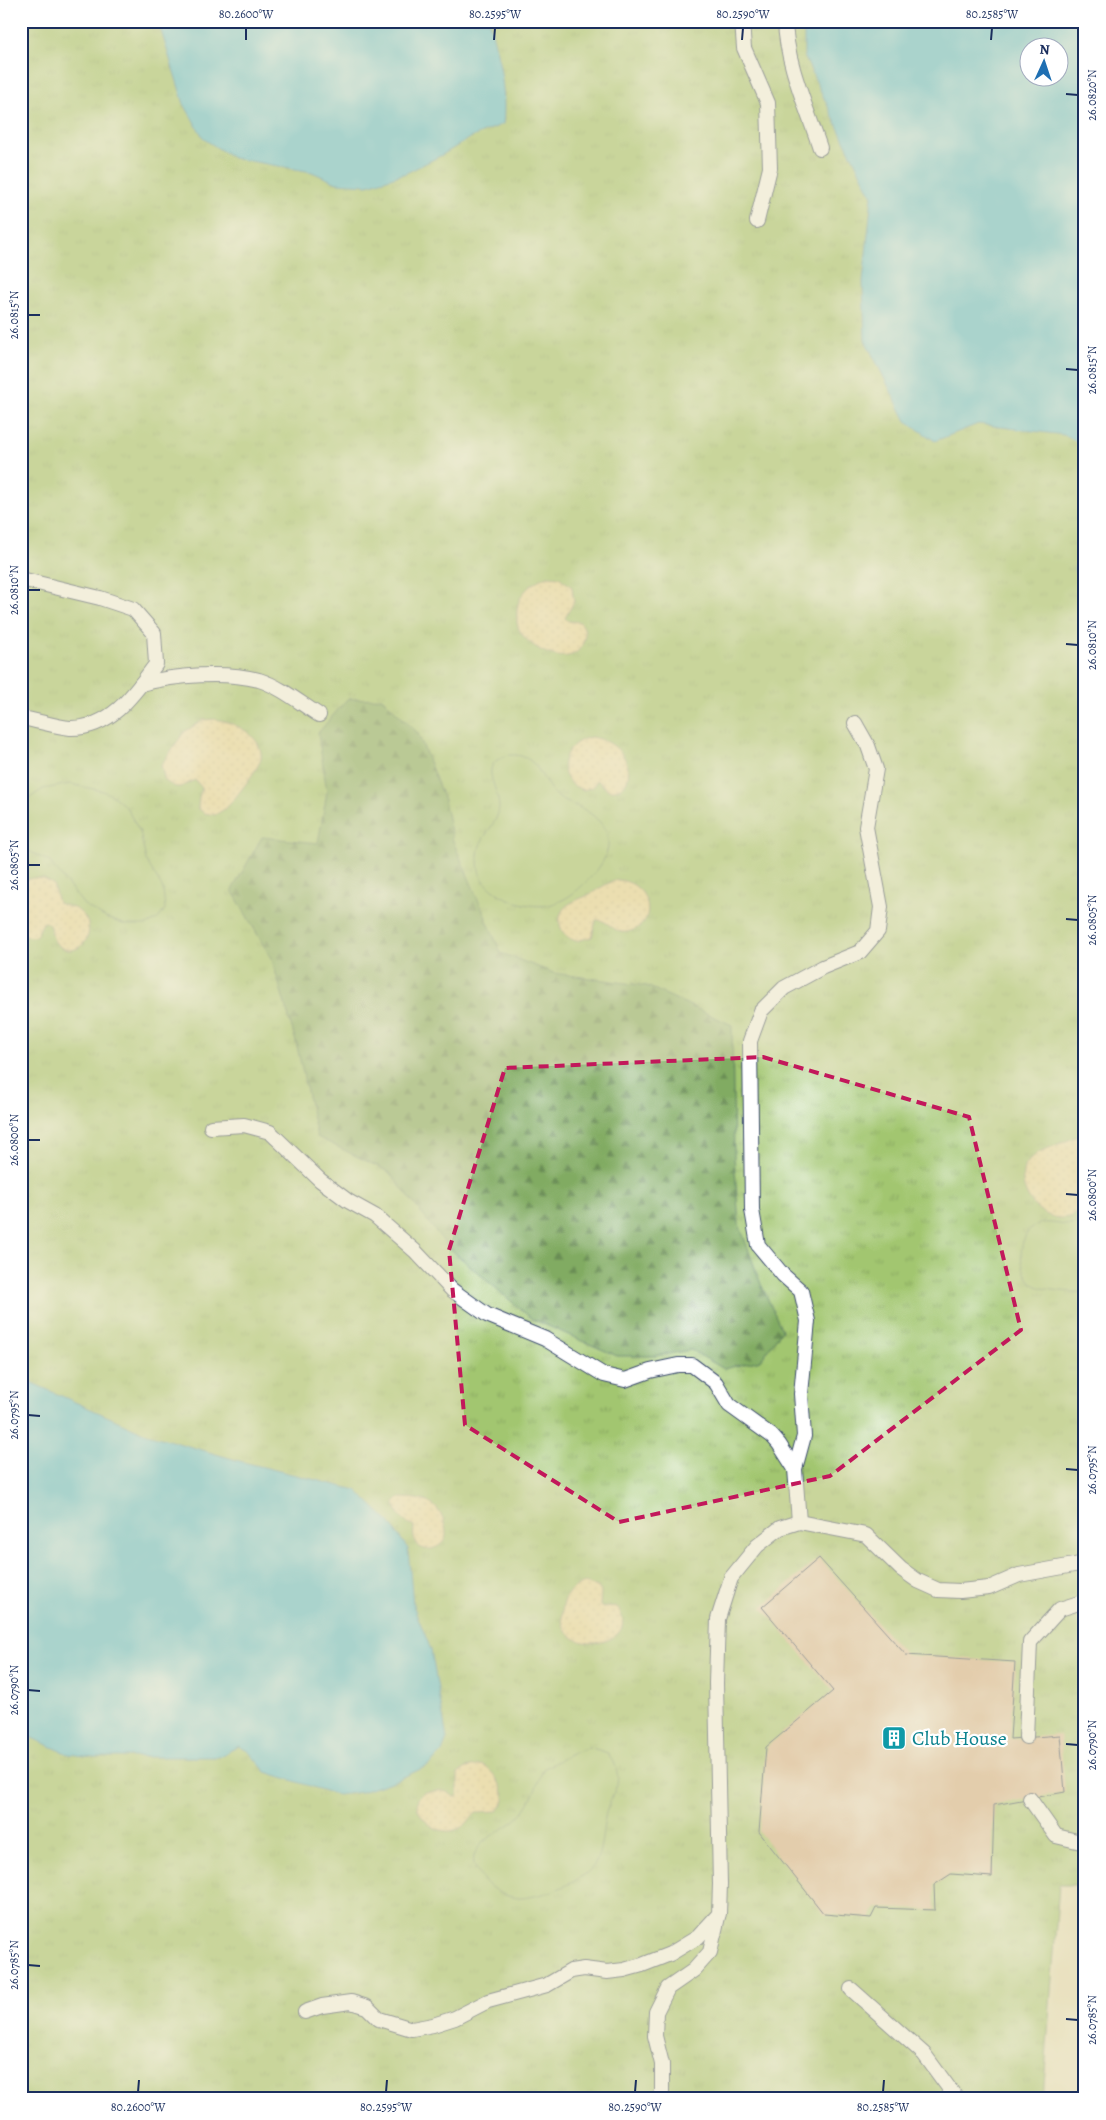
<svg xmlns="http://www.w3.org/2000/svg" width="1106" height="2120" viewBox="0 0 1106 2120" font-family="Alegreya,serif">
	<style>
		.grass { fill: url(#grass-tufts); stroke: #5e7a67; fill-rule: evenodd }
		.forest { fill: url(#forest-firs); stroke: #4e6d60 }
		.sand { fill: url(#sand-dots); stroke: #84847e }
		.park { fill: #a2c670; stroke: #5e7a67 }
		.water { fill: #5dc1db; stroke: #3c789c; fill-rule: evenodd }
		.building { fill: #dcb394 }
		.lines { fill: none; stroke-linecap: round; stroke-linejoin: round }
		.service-casing { stroke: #3a4a6d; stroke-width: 16 }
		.service { stroke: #fff; stroke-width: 14 }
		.marked { fill: none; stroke: #c2185b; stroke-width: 4; stroke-dasharray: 10 6; stroke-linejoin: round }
		.ticks { fill: none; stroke: #1b2f5e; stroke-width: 2 }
		.labels { text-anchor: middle; stroke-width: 4.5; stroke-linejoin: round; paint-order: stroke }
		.culture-label { font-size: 20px; fill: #0d838f; stroke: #fff; text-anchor: start }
		.neatline { fill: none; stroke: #1b2f5e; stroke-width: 2 }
		.ticks-label { font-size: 12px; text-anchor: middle; fill: #1b2f5e }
	</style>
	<defs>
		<pattern id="grass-tufts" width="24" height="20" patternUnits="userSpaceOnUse" patternTransform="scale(1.25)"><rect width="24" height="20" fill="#a2c670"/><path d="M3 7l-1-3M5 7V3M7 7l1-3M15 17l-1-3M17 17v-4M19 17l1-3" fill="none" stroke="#8baa63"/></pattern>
		<pattern id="forest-firs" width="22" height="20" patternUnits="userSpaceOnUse" patternTransform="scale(1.25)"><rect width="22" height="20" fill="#81ab62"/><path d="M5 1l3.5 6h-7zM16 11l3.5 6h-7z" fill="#698c54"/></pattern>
		<pattern id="sand-dots" width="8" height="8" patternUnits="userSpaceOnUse" patternTransform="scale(1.25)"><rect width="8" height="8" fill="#eeda9e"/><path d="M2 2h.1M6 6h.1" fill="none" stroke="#ccbb8a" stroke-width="1.8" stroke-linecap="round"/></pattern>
	</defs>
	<rect width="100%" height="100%" fill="#fff"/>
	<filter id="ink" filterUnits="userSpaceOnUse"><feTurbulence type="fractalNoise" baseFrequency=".02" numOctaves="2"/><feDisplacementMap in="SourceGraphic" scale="10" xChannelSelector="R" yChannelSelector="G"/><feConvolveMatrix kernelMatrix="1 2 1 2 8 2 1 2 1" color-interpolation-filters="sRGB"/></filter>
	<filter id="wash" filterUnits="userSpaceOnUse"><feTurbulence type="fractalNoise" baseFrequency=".0096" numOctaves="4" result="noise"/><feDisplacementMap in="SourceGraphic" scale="20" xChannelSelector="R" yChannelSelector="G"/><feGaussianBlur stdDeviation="1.12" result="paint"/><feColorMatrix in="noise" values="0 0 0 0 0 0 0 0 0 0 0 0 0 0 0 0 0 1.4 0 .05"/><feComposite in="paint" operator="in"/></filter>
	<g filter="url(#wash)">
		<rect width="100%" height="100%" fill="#eae1c0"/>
		<path class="grass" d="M 21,21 L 1085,21 L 1085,1885 L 1059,1885 L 1043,2099 L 21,2099 ZM 1028,48 L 1058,48 L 1058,78 L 1028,78 Z"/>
		<polygon class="forest" points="382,698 418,733 444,800 453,841 501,953 554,973 647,986 732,1025 734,1156 739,1224 760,1282 782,1330 761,1360 724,1369 691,1350 655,1356 617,1356 532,1319 448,1247 389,1172 317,1137 296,1042 272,960 232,890 262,837 318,843 327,792 318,733 347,699"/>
		<g class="sand">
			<path d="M 548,576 L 559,577 L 572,587 L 574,602 L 565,618 L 568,621 L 580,622 C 585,627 586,633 584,640 C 575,673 527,650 518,627 C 516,621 517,614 517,608 C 520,592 533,581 548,576 Z"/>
			<path d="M 215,719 C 233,722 264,735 261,759 C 260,766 237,796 231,803 C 227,808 220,812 215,815 L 204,813 L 198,808 L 199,797 L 202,788 L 195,780 C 181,786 181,792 165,781 L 161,765 L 184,732 L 203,720 Z"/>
			<path d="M 591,737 C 636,743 639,795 608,790 L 597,780 L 593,787 L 584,790 C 553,782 559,743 591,737 Z"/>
			<path d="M 33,878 L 44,879 L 53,884 L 58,903 C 65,906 75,907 80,912 C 102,931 78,961 59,946 C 52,941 52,932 49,925 L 45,922 L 43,923 L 36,936 L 30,937 L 21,935 L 21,881 Z"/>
			<path d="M 618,880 C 650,882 661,925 627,932 C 614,935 609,919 596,920 L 592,937 L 576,941 C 569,939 562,934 560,925 C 557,904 575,902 590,894 C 599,889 608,882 618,880 Z"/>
			<path d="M 1085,1133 L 1085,1176 L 1077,1176 L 1078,1180 L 1085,1188 L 1085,1206 C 1058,1238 1012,1200 1025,1164 L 1039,1152 Z"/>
			<path d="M 398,1498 C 421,1498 439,1500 445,1526 C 446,1532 447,1536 444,1541 C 436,1552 417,1553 414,1538 C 413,1534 414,1530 414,1526 C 402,1521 397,1515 394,1502 Z"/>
			<path d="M 585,1583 L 598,1587 L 601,1592 L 600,1606 L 603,1608 L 616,1606 C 649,1647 550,1663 563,1606 C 566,1592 572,1587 585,1583 Z"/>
			<path d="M 481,1765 C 492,1768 502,1785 504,1796 C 505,1802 501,1807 498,1811 L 476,1812 C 472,1816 469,1821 466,1824 C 435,1851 394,1793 433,1791 C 441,1790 447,1790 454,1797 L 458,1796 L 458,1774 L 466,1768 Z"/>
		</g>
		<g class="park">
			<path d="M 509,755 C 540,753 539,781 558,797 C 565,803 576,805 585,810 C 619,831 612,857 587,881 C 576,892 565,901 549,905 C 526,909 491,897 480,874 C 478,869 478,860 478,855 C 478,837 499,824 499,807 C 498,784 476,764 509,755 Z"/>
			<polygon points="70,784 103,791 113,796 126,807 140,832 146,860 163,889 165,909 159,918 147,925 126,925 106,918 84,905 50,862 25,849 21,843 21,804 43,789"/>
			<path d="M 1085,1221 L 1085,1293 C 1072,1291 1042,1292 1032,1283 C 1018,1269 1016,1236 1036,1225 C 1046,1220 1059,1225 1070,1225 C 1075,1225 1080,1222 1085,1221 Z"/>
			<path d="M 589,1747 L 608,1753 C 626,1784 615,1783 606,1813 C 602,1829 603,1846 596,1862 C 587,1881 540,1898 519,1898 C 504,1897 490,1889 481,1877 C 476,1870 471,1862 475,1853 C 482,1838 501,1831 513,1822 C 530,1809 536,1788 543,1769 L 571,1754 Z"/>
		</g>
		<g class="water">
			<path d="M 158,21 L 489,21 C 498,55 507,90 503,124 L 470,138 L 442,155 L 406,173 L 368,185 L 337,183 L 312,172 L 233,158 L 204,139 L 184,104 Z"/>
			<path d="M 804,21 L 1074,21 L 1085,38 L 1085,446 L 1064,435 L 978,424 L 935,441 L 906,421 L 865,340 L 863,282 L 872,196 L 843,138 L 804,56 ZM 1028,48 L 1058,48 L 1058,78 L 1028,78 Z"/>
			<polygon points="1085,545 1085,602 1074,568"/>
			<polygon points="21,1378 147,1434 243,1462 356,1490 389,1522 408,1549 413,1605 431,1650 447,1739 441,1754 429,1765 397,1780 361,1792 338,1795 266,1772 249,1752 239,1746 218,1757 94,1757 68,1754 21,1733"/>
		</g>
		<g id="blocks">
			<polygon class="building" points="819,1558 906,1655 1015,1662 1010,1739 1060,1735 1065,1792 994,1805 992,1877 951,1874 934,1885 935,1910 876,1908 871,1918 824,1914 759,1832 766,1747 833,1691 762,1607"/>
		</g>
	</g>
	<g filter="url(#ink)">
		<use href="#blocks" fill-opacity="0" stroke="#3a4a6d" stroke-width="1"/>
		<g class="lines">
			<defs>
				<g id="service">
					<polyline points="742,21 744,48 768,103 770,168 757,221"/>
					<path d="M 785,21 C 786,63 807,108 820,148"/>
					<path d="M 21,579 L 100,598 L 133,609 L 154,633 L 156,664 C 135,693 111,729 70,728 C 56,727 36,720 21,718"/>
					<path d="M 141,684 C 176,675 224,671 259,680 C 281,687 300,703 319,715"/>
					<polyline points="211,1127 244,1125 270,1132 320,1180 348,1201 375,1216 415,1251 452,1290 487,1315 545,1339 604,1375 625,1380 650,1371 678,1365 692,1365 716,1383 729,1405 772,1436 779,1444 795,1469"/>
					<polyline points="799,1522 795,1469 804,1436 801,1394 808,1321 801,1291 783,1275 758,1245 752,1210 750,1041 761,1011 784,988 823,967 860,952 878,931 881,907 866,827 876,769 868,746 855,723"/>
					<polyline points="1026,1737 1030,1642 1060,1609 1085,1601"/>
					<polyline points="1030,1799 1056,1836 1085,1843"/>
					<polyline points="851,1989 924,2054 957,2099"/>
					<polyline points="305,2012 322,2006 351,2002 367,2007 379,2019 412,2029 433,2025 455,2018 488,2001 547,1985 571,1971 584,1969 607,1972 624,1970 642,1965 670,1954 698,1937 719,1914 720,1884 716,1683 718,1619 731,1578 757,1546 780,1528 799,1522 866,1535 901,1569 918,1581 938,1590 960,1591 989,1588 1019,1575 1085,1563"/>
					<polyline points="659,2099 662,2092 662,2064 655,2036 656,2012 668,1988 694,1970 710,1952 718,1917"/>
				</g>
			</defs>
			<use href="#service" class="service-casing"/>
			<use href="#service" class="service"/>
		</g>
	</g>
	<path d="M0 0H1106V2120H0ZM 763,1057 L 969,1117 L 1021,1330 L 830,1476 L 619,1522 L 465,1425 L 449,1250 L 505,1068 Z" fill="#eae1c0" fill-opacity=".55" fill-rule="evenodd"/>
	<path class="marked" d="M 763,1057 L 969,1117 L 1021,1330 L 830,1476 L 619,1522 L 465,1425 L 449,1250 L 505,1068 Z"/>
	<path class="ticks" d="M 246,40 L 246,28M 494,40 L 495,28M 742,40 L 743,28M 991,40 L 992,28M 1066,94 L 1078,95M 28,315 L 40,315M 1066,369 L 1078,370M 28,590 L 40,590M 1066,644 L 1078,645M 28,865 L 40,865M 1066,919 L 1078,920M 28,1140 L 40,1140M 1066,1194 L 1078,1195M 28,1415 L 40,1416M 1066,1469 L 1078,1470M 28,1690 L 40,1691M 1066,1744 L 1078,1745M 28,1965 L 40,1966M 1066,2019 L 1078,2020M 138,2092 L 139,2080M 386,2092 L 387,2080M 635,2092 L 636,2080M 883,2092 L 884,2080"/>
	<defs>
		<symbol id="building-square" viewBox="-11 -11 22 22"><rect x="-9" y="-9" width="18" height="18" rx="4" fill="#0f9aa8" stroke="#fff"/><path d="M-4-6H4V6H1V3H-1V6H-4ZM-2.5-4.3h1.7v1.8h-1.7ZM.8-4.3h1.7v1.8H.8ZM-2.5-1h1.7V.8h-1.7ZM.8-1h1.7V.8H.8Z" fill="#fff"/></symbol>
	</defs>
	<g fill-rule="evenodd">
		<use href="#building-square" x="880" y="1724" width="28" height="28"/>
	</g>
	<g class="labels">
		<g class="culture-label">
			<text x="912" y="1745">Club House</text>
		</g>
	</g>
	<rect width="1106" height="2120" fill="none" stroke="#fff" stroke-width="55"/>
	<g transform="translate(1044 62) rotate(3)"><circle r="24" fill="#ffffff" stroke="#a4acbf"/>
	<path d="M0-4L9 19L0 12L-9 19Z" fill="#1f6fb2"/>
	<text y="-8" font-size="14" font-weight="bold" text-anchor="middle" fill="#1b2f5e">N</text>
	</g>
	<rect x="28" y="28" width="1050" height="2064" class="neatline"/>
	<g class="ticks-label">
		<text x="246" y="18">80.2600°W</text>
		<text x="495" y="18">80.2595°W</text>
		<text x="743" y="18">80.2590°W</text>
		<text x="992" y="18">80.2585°W</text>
		<text transform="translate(1092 95) rotate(-90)" y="4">26.0820°N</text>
		<text transform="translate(14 315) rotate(-90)" y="4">26.0815°N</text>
		<text transform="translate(1092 370) rotate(-90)" y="4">26.0815°N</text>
		<text transform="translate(14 590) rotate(-90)" y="4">26.0810°N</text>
		<text transform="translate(1092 645) rotate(-90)" y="4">26.0810°N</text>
		<text transform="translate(14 865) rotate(-90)" y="4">26.0805°N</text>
		<text transform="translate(1092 920) rotate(-90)" y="4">26.0805°N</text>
		<text transform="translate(14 1140) rotate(-90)" y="4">26.0800°N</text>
		<text transform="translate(1092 1195) rotate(-90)" y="4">26.0800°N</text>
		<text transform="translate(14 1415) rotate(-90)" y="4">26.0795°N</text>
		<text transform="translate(1092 1470) rotate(-90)" y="4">26.0795°N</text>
		<text transform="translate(14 1690) rotate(-90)" y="4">26.0790°N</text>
		<text transform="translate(1092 1745) rotate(-90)" y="4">26.0790°N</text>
		<text transform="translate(14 1965) rotate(-90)" y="4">26.0785°N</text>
		<text transform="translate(1092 2020) rotate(-90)" y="4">26.0785°N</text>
		<text x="138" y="2111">80.2600°W</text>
		<text x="386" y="2111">80.2595°W</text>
		<text x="635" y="2111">80.2590°W</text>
		<text x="883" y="2111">80.2585°W</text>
	</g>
</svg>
